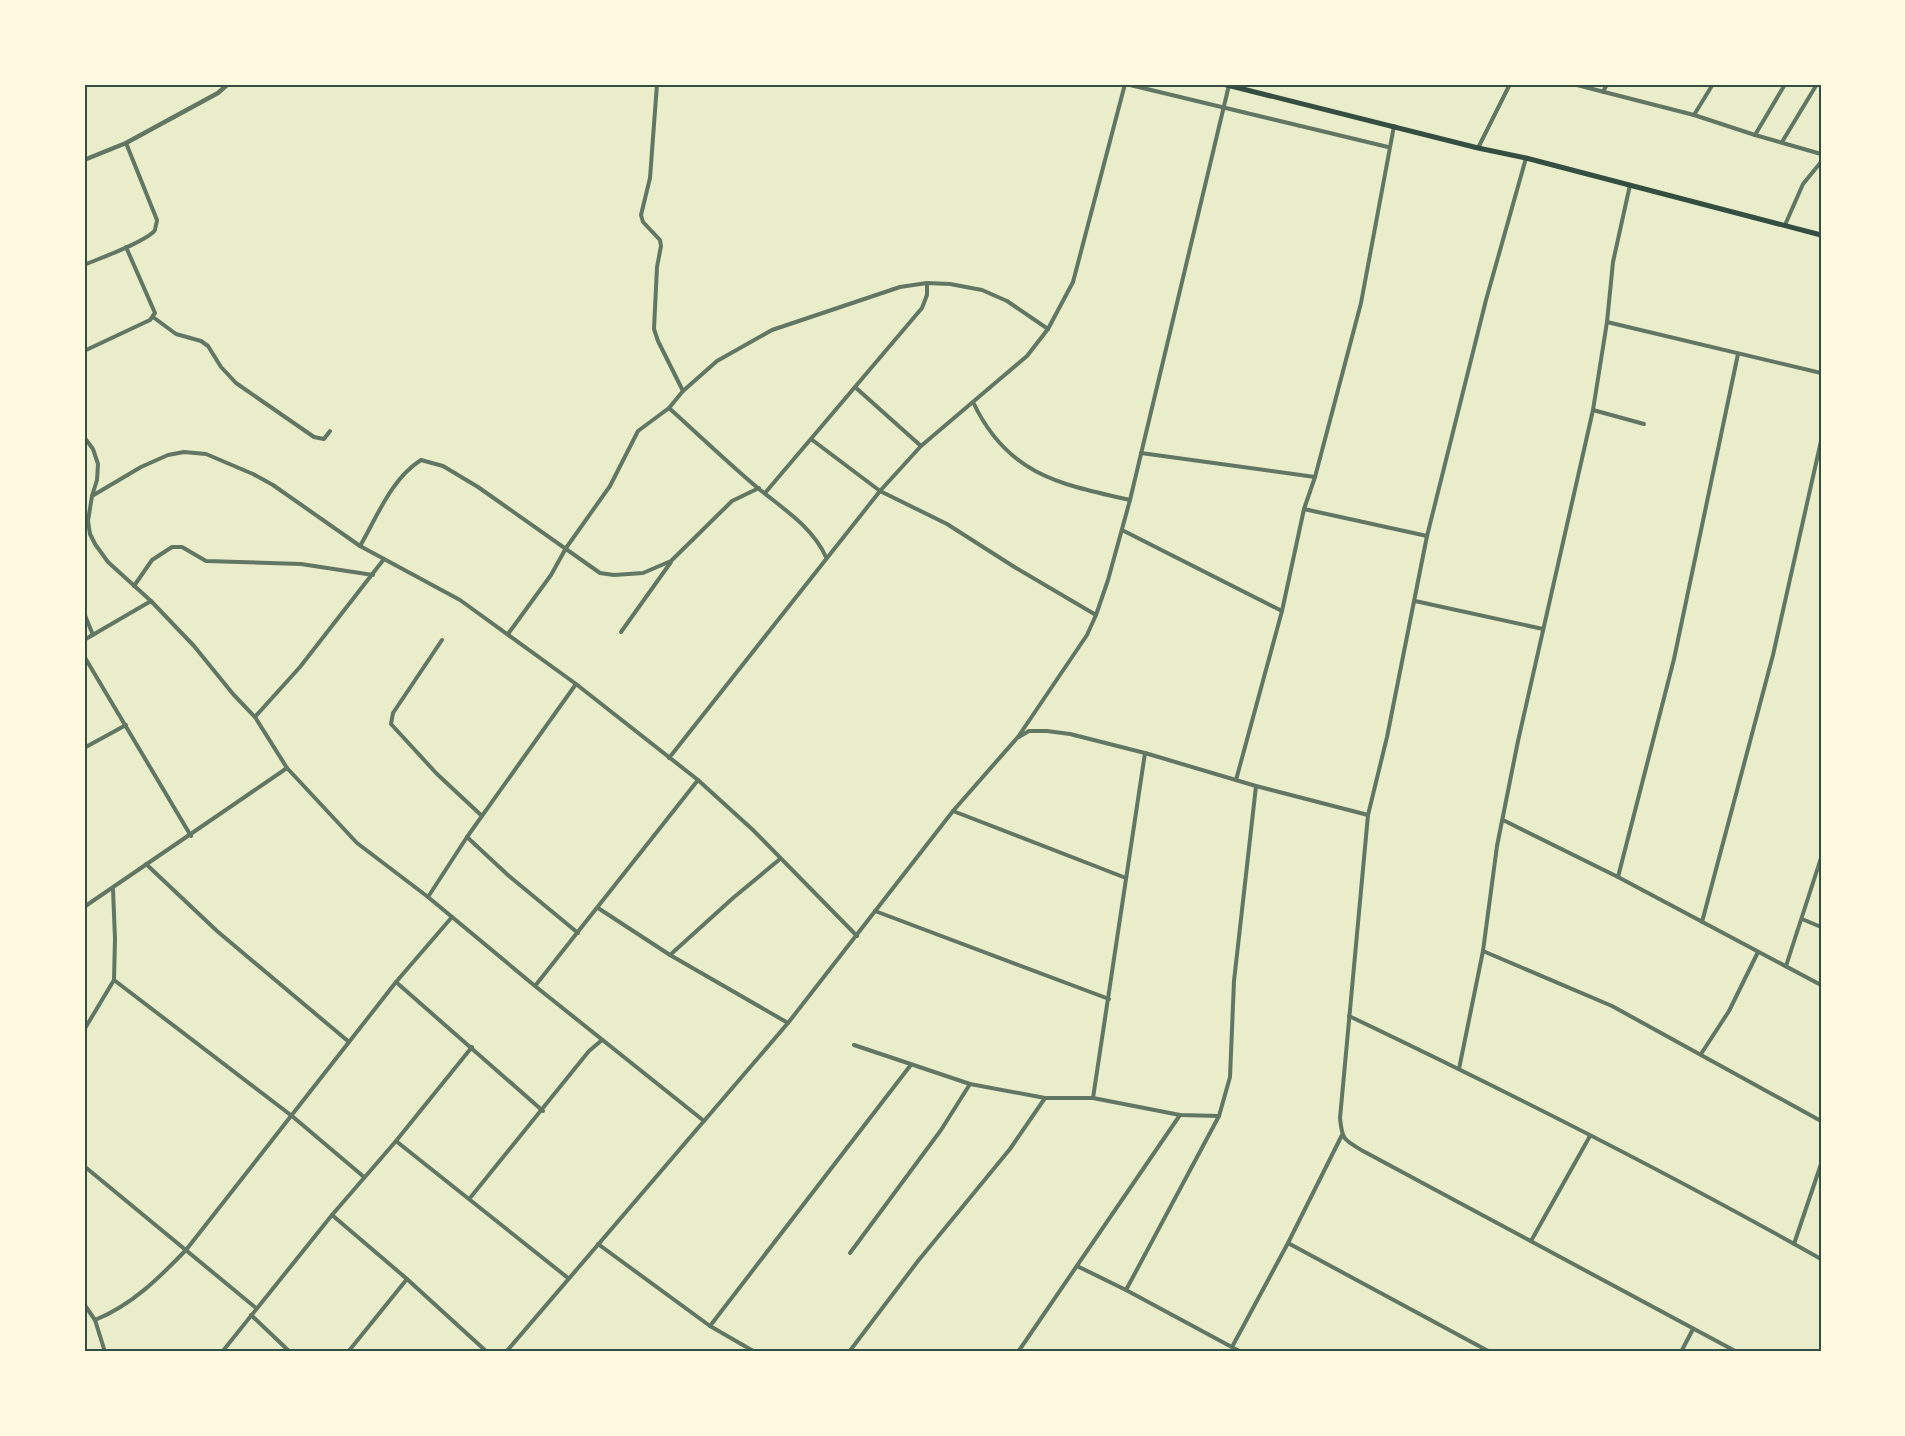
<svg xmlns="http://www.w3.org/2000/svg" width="1905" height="1436" viewBox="0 0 1905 1436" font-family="Quicksand,sans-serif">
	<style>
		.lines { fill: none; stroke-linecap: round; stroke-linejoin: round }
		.minor { stroke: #617663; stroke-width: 4 }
		.tertiary { stroke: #617663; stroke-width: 4.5 }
		.secondary { stroke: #344e41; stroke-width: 5 }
		.neatline { fill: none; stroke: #344e41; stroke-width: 2 }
	</style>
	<rect width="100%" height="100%" fill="#e9edc9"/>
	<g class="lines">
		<g class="minor">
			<polyline points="657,84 650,178 641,215 643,222 660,240 661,246 657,267 654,329 658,341 683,391"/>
			<polyline points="1126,84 1388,147"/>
			<polyline points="1573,84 1694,115 1755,135 1821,154"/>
			<polyline points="1603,92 1607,84"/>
			<polyline points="1694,115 1713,84"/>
			<polyline points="1755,135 1784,86"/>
			<polyline points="1782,142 1817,84"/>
			<polyline points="1478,148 1510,84"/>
			<path d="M 1526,158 L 1486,300 L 1427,536 L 1387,737 L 1368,815 L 1340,1118 C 1342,1140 1344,1140 1363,1151 L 1737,1352"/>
			<polyline points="1785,225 1803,184 1821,162"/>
			<path d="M 84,265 C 98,259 148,241 155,230 C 155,228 157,222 157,220 L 126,143"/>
			<polyline points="153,317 176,334 201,341 208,346 221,367 236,383 314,437 324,439 330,431"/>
			<polyline points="1607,322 1821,373"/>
			<polyline points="84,351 150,320 155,313 126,247"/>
			<polyline points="855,387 921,446"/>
			<path d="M 973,402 C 1007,474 1058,484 1130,500"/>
			<path d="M 669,408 C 699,435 728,463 759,489 C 785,510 812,527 826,557"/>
			<polyline points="1593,410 1644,424"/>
			<polyline points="84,437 93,449 98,464 97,480 92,496 88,521 90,534 95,544 108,562 151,601 194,646 233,694 255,717 287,768 357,843 428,897 535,986 704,1121"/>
			<polyline points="811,439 880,491 947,524 1016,568 1096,615"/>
			<polyline points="1141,453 1315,477"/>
			<polyline points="765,493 922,308 927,295 927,283"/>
			<polyline points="92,496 141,467 168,455 184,452 206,454 253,474 273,485 360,546 460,600 576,684 698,780 753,830 857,936"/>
			<polyline points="1304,509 1427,536"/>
			<polyline points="1122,530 1282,611"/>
			<path d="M 360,546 C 377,517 391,479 421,460 L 443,466 L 478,487 L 600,573 L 614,575 L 643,573 L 671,561 L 732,501 L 759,488"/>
			<polyline points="134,586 152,560 172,547 182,547 206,561 301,564 373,575"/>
			<polyline points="1415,601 1543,629"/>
			<polyline points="84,613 93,635"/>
			<polyline points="621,632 671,562"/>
			<polyline points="508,634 551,575 566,548 610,486 638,431 669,408 683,391 717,361 772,330 900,287 927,283 950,284 982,290 1007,301 1048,329"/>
			<polyline points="84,640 151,601"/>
			<polyline points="442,640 393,713 391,724 437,774 482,816"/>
			<polyline points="84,656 191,836"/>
			<polyline points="255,717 300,667 384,559"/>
			<polyline points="1018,737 1087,635 1096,615 1108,580 1130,500 1229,85"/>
			<polyline points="84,748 126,725"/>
			<polyline points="669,758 880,491 921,446 1027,356 1048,329 1073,282 1125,84"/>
			<polyline points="1236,780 1282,611 1304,509 1315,477 1361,303 1394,126"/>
			<polyline points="953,811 1126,878"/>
			<polyline points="1503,820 1618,877 1821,985"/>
			<polyline points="467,837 509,876 578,933"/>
			<polyline points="146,864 217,931 349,1042"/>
			<polyline points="1618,877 1674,659 1738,354"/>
			<polyline points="428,897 467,837 576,684"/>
			<polyline points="84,907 287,768"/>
			<polyline points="598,908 670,955 788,1023"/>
			<polyline points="875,911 1109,999"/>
			<polyline points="1802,919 1821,927"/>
			<polyline points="1702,922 1773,655 1821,441"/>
			<polyline points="1483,951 1612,1006 1821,1121"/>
			<polyline points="670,955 733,898 780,859"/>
			<polyline points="1786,966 1821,858"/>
			<polyline points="114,980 292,1116 364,1177"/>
			<polyline points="396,982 543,1111"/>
			<polyline points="535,986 698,780"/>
			<path d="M 1349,1016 C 1508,1092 1667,1172 1821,1259"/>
			<polyline points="84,1030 114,980 115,939 113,889"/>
			<polyline points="854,1045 970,1084 1045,1098 1093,1098 1180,1115 1219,1116"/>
			<polyline points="1701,1054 1729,1011 1758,952"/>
			<polyline points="1459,1069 1483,951 1497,846 1518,741 1593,410 1607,322 1613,262 1630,185"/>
			<polyline points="1093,1098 1145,753"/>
			<polyline points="396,1141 568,1278"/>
			<polyline points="84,1166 256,1308"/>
			<polyline points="470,1198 589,1051 602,1040"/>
			<polyline points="332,1215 407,1279 487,1352"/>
			<polyline points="1531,1241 1590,1136"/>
			<polyline points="1288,1243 1490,1352"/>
			<polyline points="598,1244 710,1326 755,1352"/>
			<polyline points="1794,1244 1821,1164"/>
			<polyline points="850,1253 941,1130 970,1084"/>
			<polyline points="1077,1266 1126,1290 1241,1352"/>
			<polyline points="1126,1290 1219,1116 1230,1077 1234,981 1256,786"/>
			<polyline points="84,1304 95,1320 105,1352"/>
			<polyline points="251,1315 290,1352"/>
			<path d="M 95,1320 C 132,1305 159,1278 186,1250 L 396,982 L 452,917"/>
			<polyline points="710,1326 910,1066"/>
			<polyline points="1232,1347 1288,1243 1342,1135"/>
			<polyline points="222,1352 332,1215 396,1141 472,1047"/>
			<polyline points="348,1352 407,1279"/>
			<polyline points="506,1352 788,1023 953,811 1017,738 1029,731 1047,731 1070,734 1145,753 1256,786 1368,815"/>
			<polyline points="849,1352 918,1261 1010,1149 1045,1098"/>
			<polyline points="1018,1352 1180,1115"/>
			<polyline points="1681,1352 1693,1329"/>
		</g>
		<polyline class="tertiary" points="84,160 126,143 218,93 228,84"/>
		<polyline class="secondary" points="1223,84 1478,148 1526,158 1821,235"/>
	</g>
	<rect width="1905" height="1436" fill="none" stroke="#fefae0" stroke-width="171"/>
	<rect x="86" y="86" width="1734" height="1264" class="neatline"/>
</svg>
